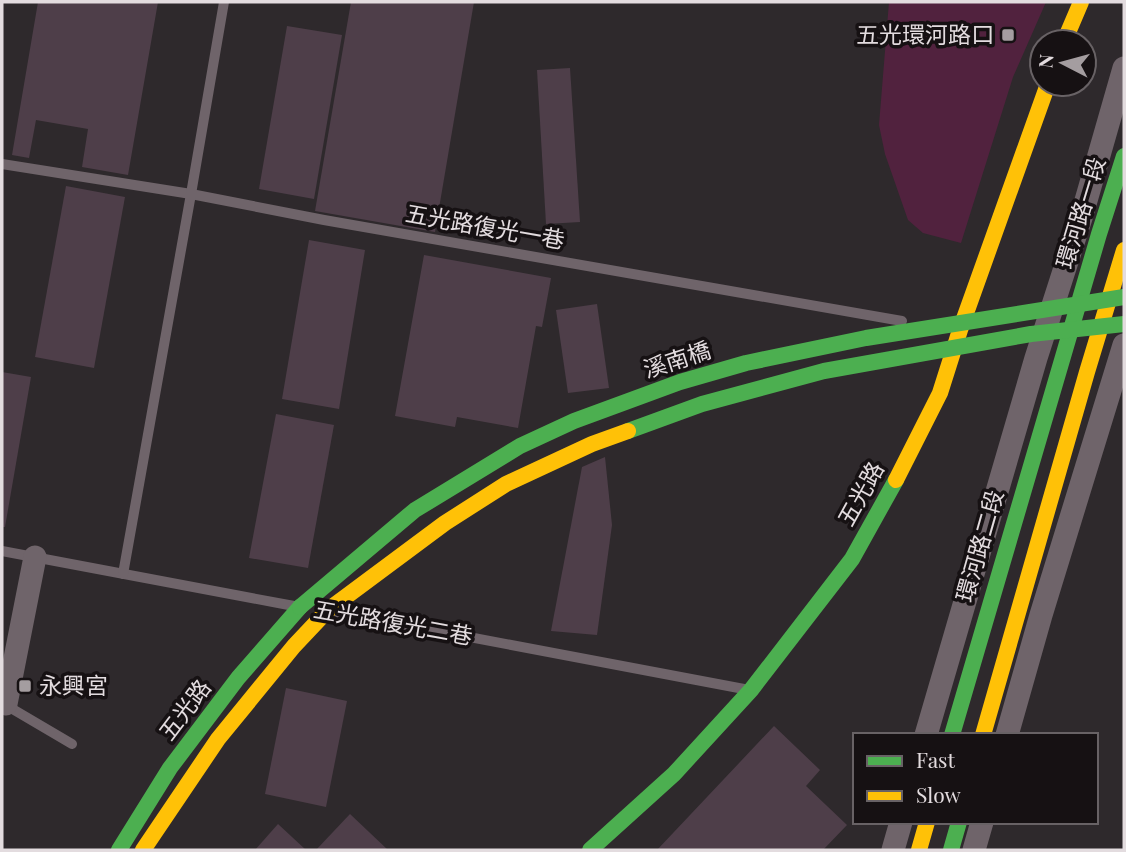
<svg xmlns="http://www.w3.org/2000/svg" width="1126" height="852" viewBox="0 0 1126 852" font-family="'Playfair Display','Noto Sans TC',serif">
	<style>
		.green { fill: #51223e }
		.building { fill: #4e3e49 }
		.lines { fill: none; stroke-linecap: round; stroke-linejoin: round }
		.lane { stroke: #6f646a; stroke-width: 10 }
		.street { stroke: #6f646a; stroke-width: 23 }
		.fast { stroke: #4caf50; stroke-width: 16 }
		.slow { stroke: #ffc107; stroke-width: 16 }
		.fast-bridge { stroke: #4caf50; stroke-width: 16 }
		.slow-bridge { stroke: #ffc107; stroke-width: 16 }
		.poi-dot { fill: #a49da0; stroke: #161113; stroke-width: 2.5 }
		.labels { text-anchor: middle; stroke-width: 7; stroke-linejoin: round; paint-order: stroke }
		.poi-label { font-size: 23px; fill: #e3dcdf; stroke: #161113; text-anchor: end }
		.street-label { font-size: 23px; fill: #e3dcdf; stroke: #161113 }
	</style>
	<rect width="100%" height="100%" fill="#2e292c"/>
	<polygon class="green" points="889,2 1046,2 1013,77 961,243 923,233 908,220 885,154 879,125"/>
	<g class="building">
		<polygon points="38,2 158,2 128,175 82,167 88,129 36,120 29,158 12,155"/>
		<polygon points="351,2 474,2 435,232 315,211"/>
		<polygon points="287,26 342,35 314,199 259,189"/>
		<polygon points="570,68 580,222 546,224 537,70"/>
		<polygon points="66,186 125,197 94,368 35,357"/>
		<polygon points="309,240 365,250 339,409 282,399"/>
		<polygon points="424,255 551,278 542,327 536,326 518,428 457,417 455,427 395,416"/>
		<polygon points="597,304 609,388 568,393 556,310"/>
		<polygon points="2,372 31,377 5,527 2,527"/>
		<polygon points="276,414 334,425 308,568 249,558"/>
		<polygon points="605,457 612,525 597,635 551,631 582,467"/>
		<polygon points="286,688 347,701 326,807 265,794"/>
		<polygon points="774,726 820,770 806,786 847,825 823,850 657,850"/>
		<polygon points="350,814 388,850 316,850"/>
		<polygon points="278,824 306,850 255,850"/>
	</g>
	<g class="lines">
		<g class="lane">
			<polyline points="2,164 191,194 324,220 902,321"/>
			<polyline points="2,551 294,606"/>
			<polyline points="123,574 191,194 224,2"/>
			<polyline points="337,612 744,689"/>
			<polyline points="4,704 72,744"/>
		</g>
		<g class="street">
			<polyline points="6,704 35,557"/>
			<polyline points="926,735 1036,358 1081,218 1124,68"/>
			<polyline points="1007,735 1041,615 1124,345"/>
			<polyline points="893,850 901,822"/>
			<polyline points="974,850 982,822"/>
		</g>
		<g class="fast">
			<polyline points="952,735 1099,234 1124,156"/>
			<polyline points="119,850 170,768 238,678 300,607"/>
			<polyline points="590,850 674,774 751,690 852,559 896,480"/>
			<polyline points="951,850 959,822"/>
		</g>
		<g class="slow">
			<polyline points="1064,42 1081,2"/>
			<polyline points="896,480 940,393 960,330 1048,84"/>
			<polyline points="983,735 1087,372 1124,250"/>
			<polyline points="143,850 218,739 294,646 328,610"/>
			<polyline points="919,850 927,822"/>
		</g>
		<g class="fast-bridge">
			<polyline points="628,431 702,404 824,371 1031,334 1124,324"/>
			<polyline points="300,607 415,510 520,446 574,421 680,382 746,363 866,338 1124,297"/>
		</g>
		<polyline class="slow-bridge" points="328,610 445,523 506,484 592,444 628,431"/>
	</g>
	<g class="poi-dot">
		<rect x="1001" y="28" width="14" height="14" rx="3.5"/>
		<rect x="18" y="679" width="14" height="14" rx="3.5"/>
	</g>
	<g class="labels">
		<g class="poi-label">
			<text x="994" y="43">五光環河路口</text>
			<text x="39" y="694" text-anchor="start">永興宮</text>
		</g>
		<g class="street-label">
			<text transform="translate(1081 213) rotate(-73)" y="8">環河路一段</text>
			<text transform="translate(485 227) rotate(10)" y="8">五光路復光一巷</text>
			<text transform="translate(677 360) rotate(-18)" y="8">溪南橋</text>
			<text transform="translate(861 494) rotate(-61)" y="8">五光路</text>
			<text transform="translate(980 546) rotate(-74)" y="8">環河路二段</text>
			<text transform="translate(393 623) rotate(10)" y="8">五光路復光二巷</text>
			<text transform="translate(185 710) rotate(-53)" y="8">五光路</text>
		</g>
	</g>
	<rect width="1126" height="852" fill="none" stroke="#e3dcdf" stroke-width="7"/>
	<rect x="853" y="733" width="245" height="91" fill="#161113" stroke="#686265" stroke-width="2"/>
	<rect x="867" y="756" width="35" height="10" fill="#4caf50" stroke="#686265" stroke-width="2"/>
	<text x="916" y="768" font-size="21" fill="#e3dcdf">Fast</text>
	<rect x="867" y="791" width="35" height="10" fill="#ffc107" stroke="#686265" stroke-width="2"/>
	<text x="916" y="803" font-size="21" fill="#e3dcdf">Slow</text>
	<g transform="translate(1063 63) rotate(276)"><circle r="33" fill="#161113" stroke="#686265" stroke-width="2"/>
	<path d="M0-5L12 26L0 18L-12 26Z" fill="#a49da0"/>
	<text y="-10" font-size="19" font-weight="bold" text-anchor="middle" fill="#e3dcdf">N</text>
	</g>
</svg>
